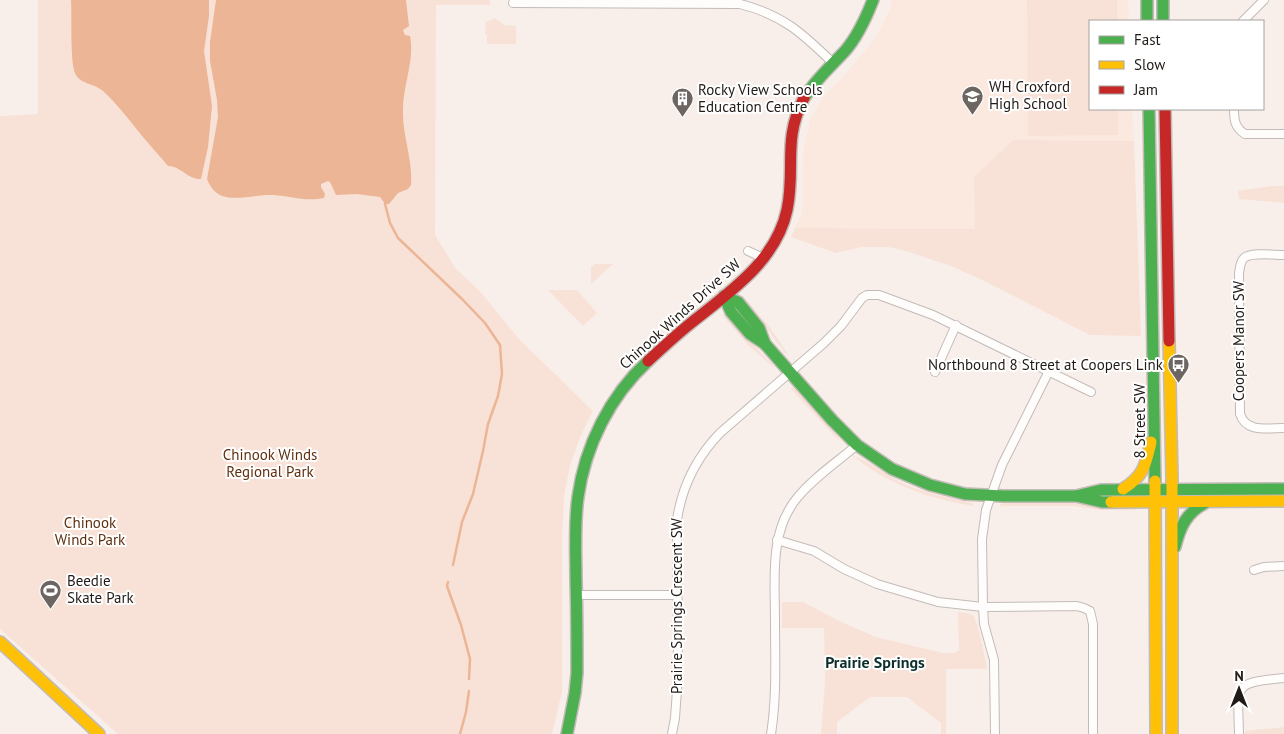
<svg xmlns="http://www.w3.org/2000/svg" width="1284" height="734" viewBox="0 0 1284 734" font-family="'PT Sans',sans-serif">
	<style>
		.built { fill: #fbe8de }
		.green { fill: #f8e2d7 }
		.water { fill: #ecb595 }
		.lines { fill: none; stroke-linecap: round; stroke-linejoin: round }
		.stream { stroke: #ecb595; stroke-width: 2.5 }
		.street-casing { stroke: #c3bbb7; stroke-width: 10 }
		.fast-casing { stroke: #c3bbb7; stroke-width: 14 }
		.slow-casing { stroke: #c3bbb7; stroke-width: 14 }
		.jam-casing { stroke: #c3bbb7; stroke-width: 14 }
		.street { stroke: #fefdfc; stroke-width: 8 }
		.fast { stroke: #4caf50; stroke-width: 11 }
		.slow { stroke: #ffc107; stroke-width: 11 }
		.jam { stroke: #c62828; stroke-width: 11 }
		.labels { text-anchor: middle; stroke-width: 4; stroke-linejoin: round; paint-order: stroke }
		.poi-label { font-size: 15px; fill: #211a16; stroke: #fff; text-anchor: start }
		.street-label { font-size: 15px; fill: #211a16; stroke: #fff }
		.park-label { font-size: 15px; fill: #5f2f0e; stroke: #fff }
		.neighbourhood-label { font-size: 16px; font-weight: bold; fill: #0d302d; stroke: #fff }
	</style>
	<rect width="100%" height="100%" fill="#f8efeb"/>
	<polygon class="built" points="892,0 1128,0 1129,21 1090,21 1090,109 1132,109 1134,141 1013,140 974,177 975,229 795,228 802,212 803,151 810,121 823,97 850,69 877,36 890,9"/>
	<g class="green">
		<polygon points="38,0 490,0 490,5 436,5 435,235 456,269 479,290 519,339 593,411 581,435 570,465 564,497 562,537 562,692 552,734 118,734 0,629 0,116 38,114"/>
		<polygon points="1027,0 1117,0 1117,21 1090,21 1090,109 1118,109 1118,135 1028,136"/>
		<polygon points="495,18 504,25 516,26 516,44 487,44 487,34 485,34 486,22"/>
		<polygon points="1013,140 1134,141 1141,336 1090,335 980,279 951,266 906,251 888,247 861,247 836,253 791,237 795,228 975,229 974,177"/>
		<polygon points="1271,186 1284,186 1284,203 1239,199 1238,191"/>
		<polygon points="594,264 613,264 591,284 591,266 594,266"/>
		<polygon points="548,290 577,290 597,313 583,326"/>
		<polygon points="743,296 769,326 789,356 784,352 768,330 744,302 742,297"/>
		<polygon points="723,314 772,364 774,368 748,345 722,315"/>
		<polygon points="792,387 796,390 837,436 840,442 791,389"/>
		<path d="M 856,457 C 867,460 888,476 900,482 C 923,493 947,497 972,503 L 975,506 C 940,501 908,491 877,473 C 870,468 860,463 856,457 Z"/>
		<polygon points="1005,503 1077,503 1099,507 1127,507 1138,510 1101,510 1073,506 1001,506 1000,504"/>
		<path d="M 782,602 L 803,602 L 841,622 L 876,637 L 943,653 L 954,653 L 959,650 L 958,612 C 963,613 970,612 974,617 C 978,623 986,660 987,669 L 946,669 L 946,734 L 941,734 L 941,723 L 907,697 L 870,697 L 837,722 L 837,734 L 821,734 L 825,682 L 824,628 L 782,628 Z"/>
		<polygon points="1284,727 1284,734 1245,734 1245,731"/>
	</g>
	<g class="water">
		<path d="M 71,0 L 209,0 L 209,16 L 204,51 L 212,106 L 208,147 L 201,179 C 188,180 181,166 168,166 C 160,156 151,147 143,137 C 130,121 118,105 103,91 C 94,83 79,84 75,73 C 70,62 72,15 71,0 Z"/>
		<path d="M 216,0 L 406,0 L 409,26 L 403,30 L 405,35 L 410,36 C 415,59 403,85 403,109 C 402,135 413,159 411,185 L 408,189 L 398,193 L 389,204 L 385,204 L 380,197 L 357,194 L 336,195 L 330,182 L 328,181 L 321,184 L 321,187 L 325,194 L 324,198 C 305,202 292,196 273,195 C 257,194 238,201 222,196 C 215,193 210,187 207,179 L 218,117 L 217,100 L 210,61 L 210,42 Z"/>
	</g>
	<g class="lines">
		<g class="stream">
			<polyline points="385,204 390,223 398,238 462,299 485,323 500,345 502,374 498,396 488,424 483,451 473,494 462,522 453,565"/>
			<polyline points="448,582 447,586 461,625 470,659 469,679"/>
			<polyline points="460,734 466,712 469,691"/>
		</g>
		<defs>
			<g id="street">
				<path d="M 513,3 L 740,4 C 783,15 802,33 832,62"/>
				<polyline points="1243,21 1264,0"/>
				<path d="M 1234,109 C 1234,120 1235,128 1245,134 L 1284,134"/>
				<polyline points="748,251 763,258"/>
				<path d="M 1284,255 C 1275,255 1251,252 1244,258 C 1240,262 1240,268 1239,273 L 1240,414 C 1246,433 1268,428 1284,428"/>
				<polyline points="935,372 956,325"/>
				<polyline points="777,540 814,551 844,569 877,584 938,602 983,607 1077,606 1084,608 1090,611 1093,624 1093,734"/>
				<polyline points="1254,570 1264,567 1284,566"/>
				<polyline points="576,595 677,595"/>
				<path d="M 672,734 L 675,718 L 678,676 L 677,520 C 682,486 696,458 720,433 L 824,343 L 841,326 L 862,298 L 867,295 L 879,295 L 933,315 L 1091,392"/>
				<path d="M 771,734 C 777,696 775,658 775,620 C 775,579 769,532 797,498 C 813,478 837,462 857,445"/>
				<polyline points="995,734 994,660 984,624 983,607 982,539 986,510 1002,465 1049,371"/>
				<path d="M 1239,734 C 1238,684 1232,683 1284,678"/>
			</g>
			<g id="fast">
				<polyline points="1147,0 1147,21"/>
				<polyline points="1163,0 1163,21"/>
				<path d="M 804,98 C 816,79 830,67 845,51 C 858,36 866,18 873,0"/>
				<polyline points="1149,109 1155,481"/>
				<polyline points="724,296 731,312 750,334 765,344 832,420 857,445 892,469 930,485 965,494 1003,496 1076,496 1102,502 1111,502"/>
				<polyline points="724,296 738,302 759,328 765,344"/>
				<polyline points="1076,496 1101,490 1284,489"/>
				<path d="M 1175,547 C 1180,527 1186,513 1205,503"/>
				<path d="M 567,734 L 575,693 L 577,673 C 577,642 577,612 576,581 C 576,554 574,525 578,497 C 585,446 610,396 648,361"/>
			</g>
			<g id="slow">
				<polyline points="1169,341 1172,478 1172,734"/>
				<polyline points="1155,481 1156,734"/>
				<path d="M 1123,489 C 1144,476 1146,464 1151,442"/>
				<polyline points="1111,502 1284,501"/>
				<polyline points="0,642 99,734"/>
			</g>
			<g id="jam">
				<polyline points="1165,109 1169,341"/>
				<path d="M 648,361 C 662,348 676,335 691,323 C 730,292 776,261 787,210 C 796,168 782,140 804,98"/>
			</g>
		</defs>
		<use href="#street" class="street-casing"/>
		<use href="#fast" class="fast-casing"/>
		<use href="#slow" class="slow-casing"/>
		<use href="#jam" class="jam-casing"/>
		<use href="#street" class="street"/>
		<use href="#fast" class="fast"/>
		<use href="#slow" class="slow"/>
		<use href="#jam" class="jam"/>
	</g>
	<defs>
		<symbol id="school-pin" viewBox="-11 -11 22 30"><path d="M0 17L-7.5 6A9.5 9.5 0 1 1 7.5 6Z" fill="#6c6561" stroke="#fff"/><path d="M0-5L7-2L0 1L-7-2ZM-4 1L0 2.5L4 1V4Q0 6-4 4Z" fill="#fff"/></symbol>
		<symbol id="building-pin" viewBox="-11 -11 22 30"><path d="M0 17L-7.5 6A9.5 9.5 0 1 1 7.5 6Z" fill="#6c6561" stroke="#fff"/><path d="M-4-6H4V6H1V3H-1V6H-4ZM-2.5-4.3h1.7v1.8h-1.7ZM.8-4.3h1.7v1.8H.8ZM-2.5-1h1.7V.8h-1.7ZM.8-1h1.7V.8H.8Z" fill="#fff"/></symbol>
		<symbol id="bus-pin" viewBox="-11 -11 22 30"><path d="M0 17L-7.5 6A9.5 9.5 0 1 1 7.5 6Z" fill="#6c6561" stroke="#fff"/><path d="M-5-6H5V4H4V6H2V4H-2V6H-4V4H-5ZM-3.5-4V0h7V-4ZM-3.5 1.2v1.5H-2V1.2ZM2 1.2v1.5H3.5V1.2Z" fill="#fff"/></symbol>
		<symbol id="stadium-pin" viewBox="-11 -11 22 30"><path d="M0 17L-7.5 6A9.5 9.5 0 1 1 7.5 6Z" fill="#6c6561" stroke="#fff"/><path d="M0-5a6.5 5 0 1 0 0 10a6.5 5 0 1 0 0-10ZM-3.5-1.8h7v3.6h-7Z" fill="#fff"/></symbol>
	</defs>
	<g fill-rule="evenodd">
		<use href="#school-pin" x="960" y="84" width="25" height="34"/>
		<use href="#building-pin" x="670" y="86" width="25" height="34"/>
		<use href="#bus-pin" x="1166" y="352" width="25" height="34"/>
		<use href="#stadium-pin" x="38" y="578" width="25" height="34"/>
	</g>
	<g class="labels">
		<g class="poi-label">
			<text x="989" y="92">WH Croxford<tspan x="989" dy="17">High School</tspan></text>
			<text x="698" y="95">Rocky View Schools<tspan x="698" dy="17">Education Centre</tspan></text>
			<text x="1163" y="370" text-anchor="end">Northbound 8 Street at Coopers Link</text>
			<text x="67" y="586">Beedie<tspan x="67" dy="17">Skate Park</tspan></text>
		</g>
		<g class="street-label">
			<text transform="translate(680 314) rotate(-42)" y="5">Chinook Winds Drive SW</text>
			<text transform="translate(1239 341) rotate(-90)" y="5">Coopers Manor SW</text>
			<text transform="translate(1140 421) rotate(-90)" y="5">8 Street SW</text>
			<text transform="translate(677 606) rotate(-90)" y="5">Prairie Springs Crescent SW</text>
		</g>
		<g class="park-label">
			<text x="270" y="460">Chinook Winds<tspan x="270" dy="17">Regional Park</tspan></text>
			<text x="90" y="528">Chinook<tspan x="90" dy="17">Winds Park</tspan></text>
		</g>
		<g class="neighbourhood-label">
			<text x="875" y="668">Prairie Springs</text>
		</g>
	</g>
	<rect x="1089" y="20" width="175" height="90" fill="#ffffff" stroke="#a6a3a2"/>
	<rect x="1099" y="36" width="25" height="8" fill="#4caf50" stroke="#a6a3a2"/>
	<text x="1134" y="45" font-size="15" fill="#211a16">Fast</text>
	<rect x="1099" y="61" width="25" height="8" fill="#ffc107" stroke="#a6a3a2"/>
	<text x="1134" y="70" font-size="15" fill="#211a16">Slow</text>
	<rect x="1099" y="86" width="25" height="8" fill="#c62828" stroke="#a6a3a2"/>
	<text x="1134" y="95" font-size="15" fill="#211a16">Jam</text>
	<g transform="translate(1239 689)" stroke="#ffffff" stroke-width="4" paint-order="stroke">
	<path d="M0-4L9 19L0 12L-9 19Z" fill="#211a16"/>
	<text y="-8" font-size="14" font-weight="bold" text-anchor="middle" fill="#211a16">N</text>
	</g>
</svg>
